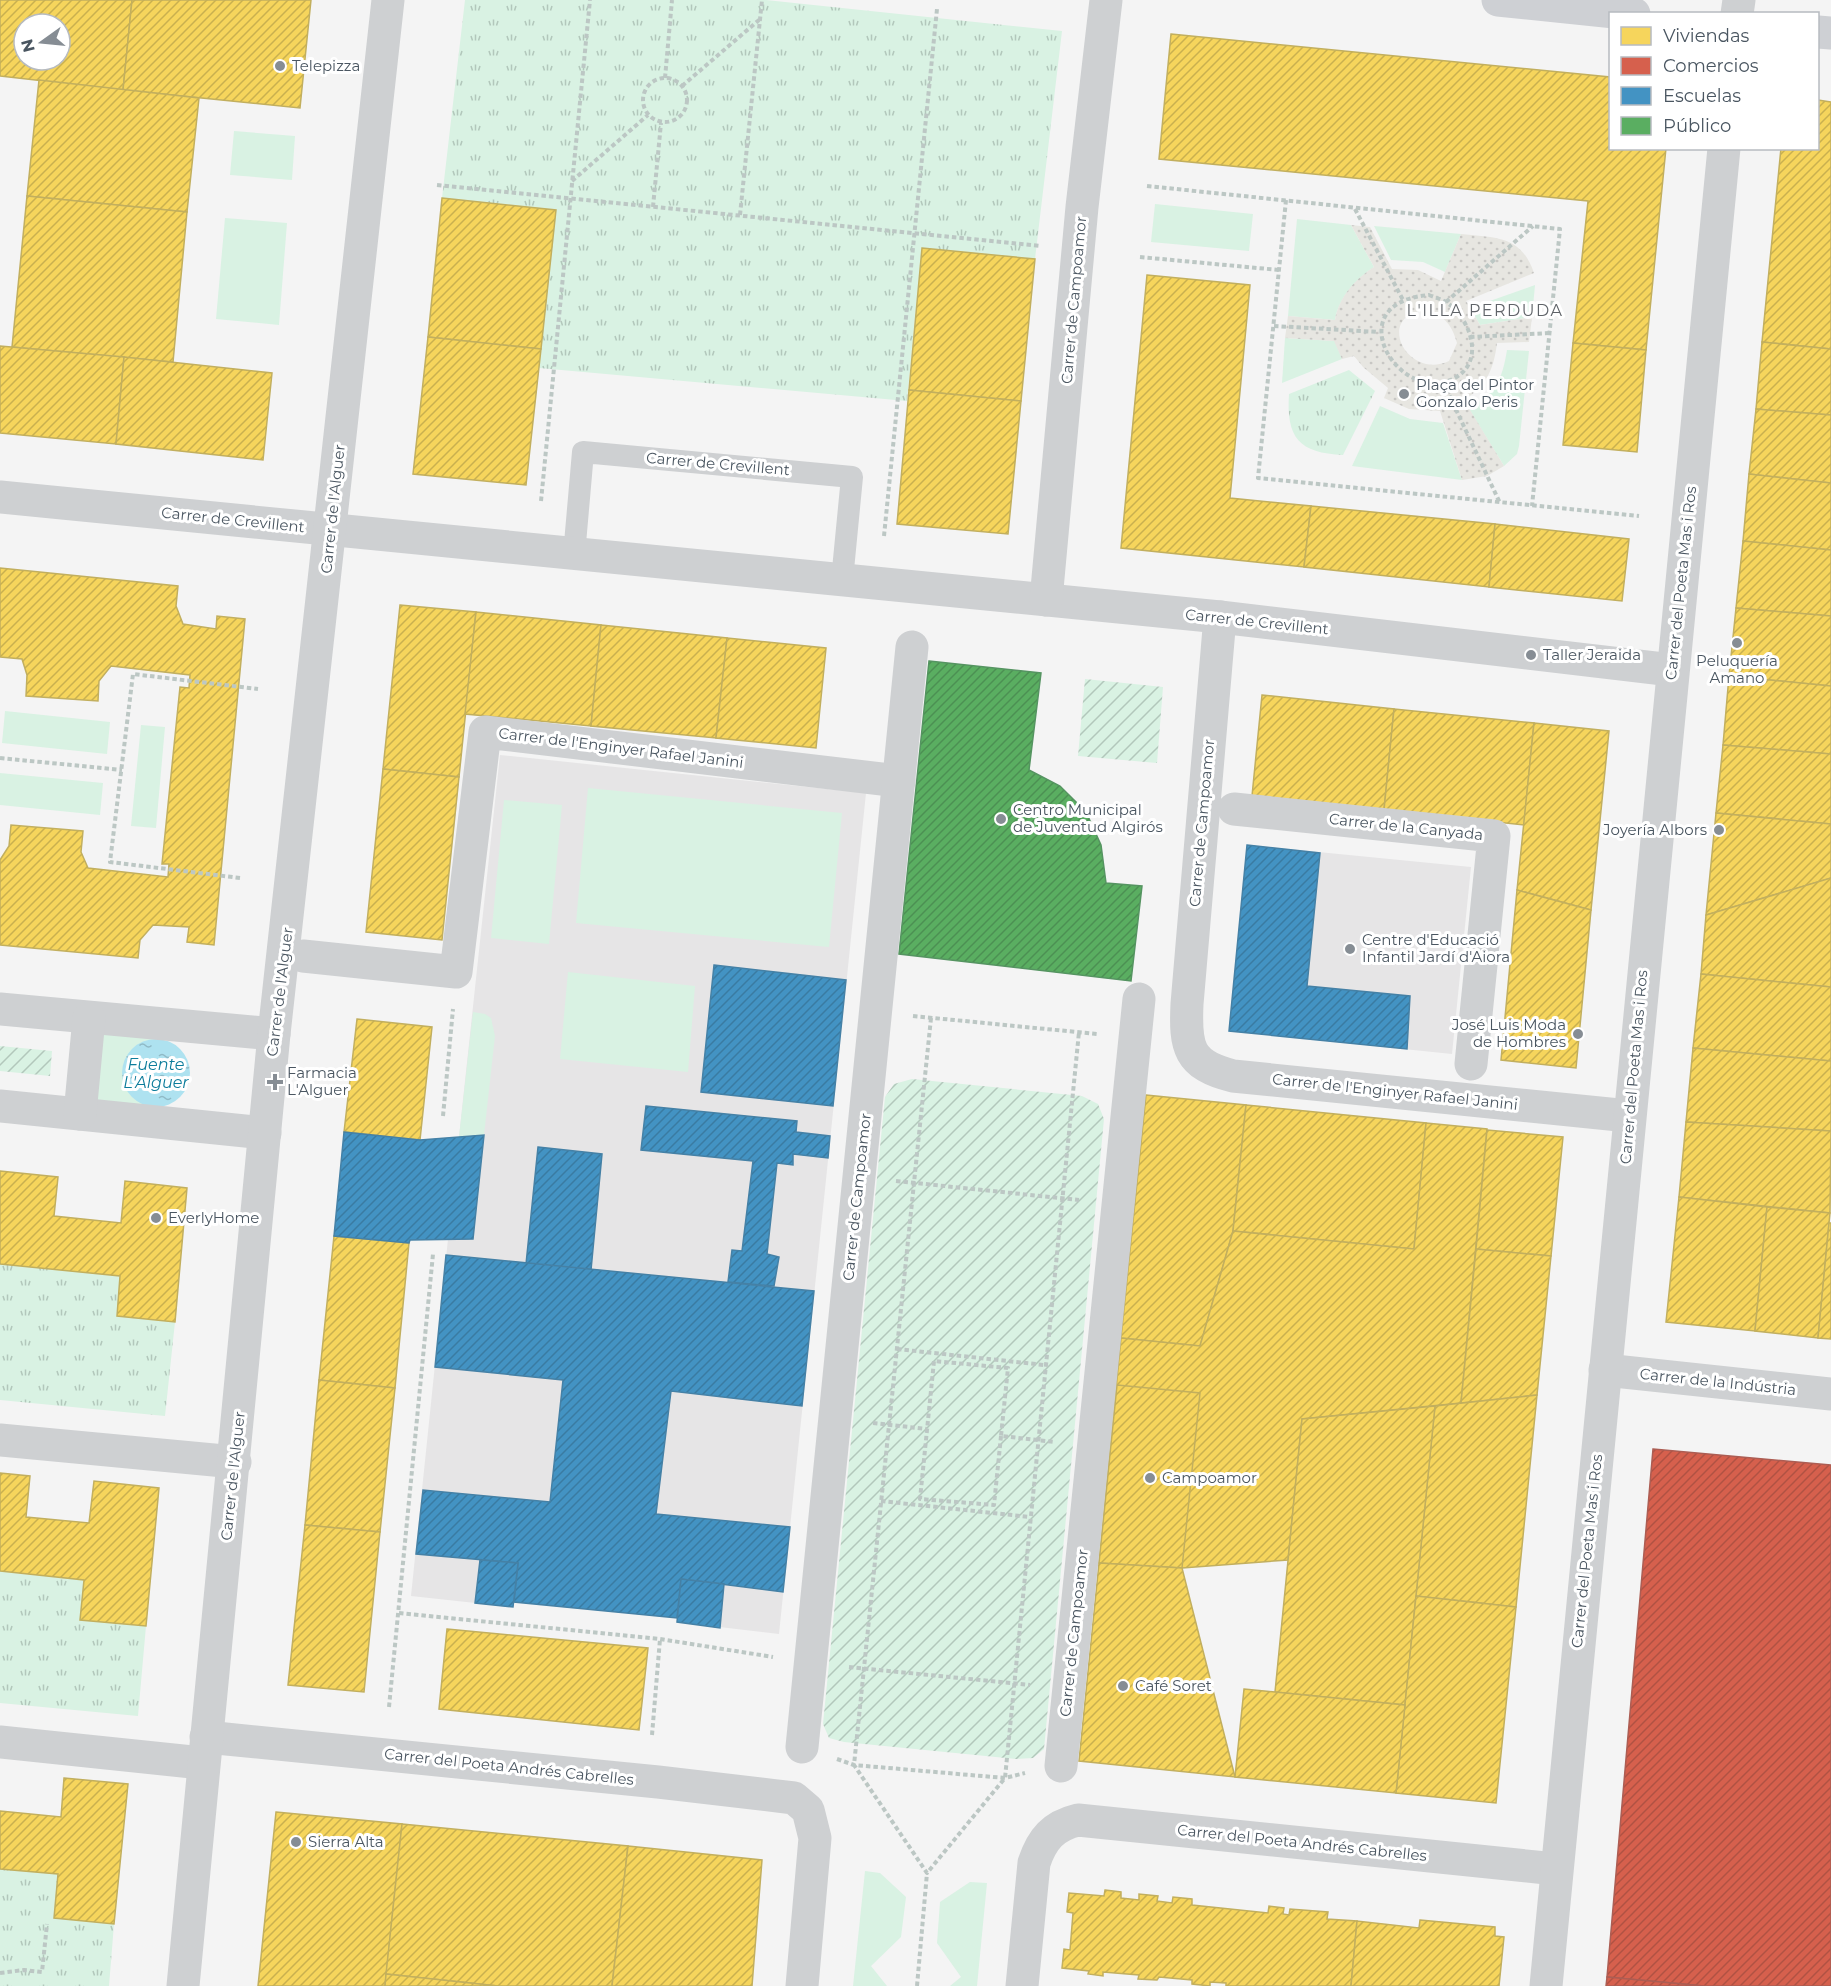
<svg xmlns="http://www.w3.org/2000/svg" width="1831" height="1986" viewBox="0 0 1831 1986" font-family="Montserrat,sans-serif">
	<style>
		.education { fill: #e6e5e6 }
		.grass { fill: #d9f2e3 }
		.sand { fill: url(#sand-dots); fill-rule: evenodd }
		.park { fill: url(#park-tufts) }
		.garden { fill: url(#garden-furrows) }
		.water { fill: url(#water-ripples) }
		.homes { fill: url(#homes-hatch); stroke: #c2af5e; stroke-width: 1.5; fill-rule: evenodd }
		.shops { fill: url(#shops-hatch); stroke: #ac5d53; stroke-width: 1.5 }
		.schools { fill: url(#schools-hatch); stroke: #4581a6; stroke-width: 1.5 }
		.public { fill: url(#public-hatch); stroke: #559461; stroke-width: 1.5 }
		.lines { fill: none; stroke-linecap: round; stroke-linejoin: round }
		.path { stroke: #bcc7c4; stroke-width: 4; stroke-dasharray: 4.5 3; stroke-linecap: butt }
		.lane { stroke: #ced0d2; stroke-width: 22 }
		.street { stroke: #ced0d2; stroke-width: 33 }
		.secondary { stroke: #ced0d4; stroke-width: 33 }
		.poi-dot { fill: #868d94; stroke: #fff; stroke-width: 2 }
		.labels { text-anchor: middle; stroke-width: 6; stroke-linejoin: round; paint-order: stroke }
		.poi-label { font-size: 15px; fill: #4a5661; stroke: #fff; text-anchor: start }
		.street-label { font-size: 15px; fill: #4a5661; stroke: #fff }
		.neighbourhood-label { font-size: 16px; letter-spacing: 1.5px; fill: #5f6368; stroke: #fff }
		.water-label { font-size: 16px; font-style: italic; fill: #0c7c9b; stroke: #fff }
	</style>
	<defs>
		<pattern id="sand-dots" width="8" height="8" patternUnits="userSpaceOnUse" patternTransform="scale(1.5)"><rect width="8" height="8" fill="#e7e6e1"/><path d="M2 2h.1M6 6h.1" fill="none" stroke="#c8c7c4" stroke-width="1.8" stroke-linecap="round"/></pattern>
		<pattern id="park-tufts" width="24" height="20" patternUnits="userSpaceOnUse" patternTransform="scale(1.5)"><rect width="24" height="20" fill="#d9f2e3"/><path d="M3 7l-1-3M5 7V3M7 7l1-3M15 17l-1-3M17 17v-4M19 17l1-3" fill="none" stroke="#b2c7bb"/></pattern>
		<pattern id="garden-furrows" width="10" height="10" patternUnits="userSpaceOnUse" patternTransform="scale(1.5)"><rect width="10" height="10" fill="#d9f2e3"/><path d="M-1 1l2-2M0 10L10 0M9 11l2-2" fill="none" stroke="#b2c7bb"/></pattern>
		<pattern id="water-ripples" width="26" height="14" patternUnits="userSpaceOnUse" patternTransform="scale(1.5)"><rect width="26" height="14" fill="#aee2f0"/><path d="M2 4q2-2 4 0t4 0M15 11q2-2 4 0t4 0" fill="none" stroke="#90bac6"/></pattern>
		<pattern id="homes-hatch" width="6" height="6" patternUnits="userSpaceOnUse" patternTransform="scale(1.5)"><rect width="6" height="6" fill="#f6d55c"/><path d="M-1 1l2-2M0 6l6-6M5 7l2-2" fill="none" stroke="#c9b04f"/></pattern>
		<pattern id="shops-hatch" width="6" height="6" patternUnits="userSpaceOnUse" patternTransform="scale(1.5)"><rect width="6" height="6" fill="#d6604d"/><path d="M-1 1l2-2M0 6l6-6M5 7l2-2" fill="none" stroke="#b05243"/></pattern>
		<pattern id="schools-hatch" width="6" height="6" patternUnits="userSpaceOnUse" patternTransform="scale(1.5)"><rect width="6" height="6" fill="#4393c3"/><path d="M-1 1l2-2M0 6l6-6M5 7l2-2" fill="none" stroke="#3a7ba2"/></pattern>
		<pattern id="public-hatch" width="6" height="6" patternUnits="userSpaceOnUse" patternTransform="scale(1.5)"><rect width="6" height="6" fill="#5aae61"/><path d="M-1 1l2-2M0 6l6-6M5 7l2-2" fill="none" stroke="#4c9053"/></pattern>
	</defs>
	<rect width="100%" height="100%" fill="#f4f4f4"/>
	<g class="education">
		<polygon points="500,755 866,793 779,1634 677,1622 677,1618 514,1602 513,1607 411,1596 448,1239 473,1238 484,1136 459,1137"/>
		<polygon points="1247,845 1471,867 1452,1054 1229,1031"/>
	</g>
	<g class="grass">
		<polygon points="234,131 295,136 292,180 230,175"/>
		<polygon points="1155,204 1253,214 1249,251 1151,242"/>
		<polygon points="225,218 287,223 279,325 216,319"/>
		<path d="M 1297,219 L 1351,225 L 1374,267 C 1356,279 1339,297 1335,320 L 1288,316 Z"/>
		<polygon points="1374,226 1461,234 1445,272 1423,262 1391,260"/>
		<polygon points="1535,285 1532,317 1480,325 1470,308"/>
		<polygon points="1285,338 1335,341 1342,359 1282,383"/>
		<path d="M 1507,350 L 1529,351 L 1519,446 L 1517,454 L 1504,466 L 1469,409 C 1496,391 1502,381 1507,350 Z"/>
		<polygon points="1380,406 1410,419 1443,423 1462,480 1352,466"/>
		<polygon points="5,711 110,722 107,754 2,743"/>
		<polygon points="141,725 165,727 156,828 131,826"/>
		<polygon points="0,773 103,783 100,815 0,805"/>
		<polygon points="588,788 842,813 829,947 576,923"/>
		<polygon points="504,800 562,805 549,944 491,938"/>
		<polygon points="568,972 695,986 688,1072 560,1059"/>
		<polygon points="473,1012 485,1014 491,1018 495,1036 484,1135 459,1137"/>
		<polygon points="103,1034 161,1039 144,1106 96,1103"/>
		<polygon points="865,1871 880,1873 906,1897 901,1937 871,1966 887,1986 853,1986"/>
		<polygon points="970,1882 987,1883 977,1986 950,1986 961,1977 937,1943 940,1902"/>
	</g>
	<path class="sand" d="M 1351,225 L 1370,227 L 1392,269 L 1418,270 L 1441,281 L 1461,234 C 1496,238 1521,235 1534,273 L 1466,301 L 1480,325 L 1532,317 L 1529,342 L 1497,343 C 1494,368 1487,386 1464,400 L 1504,466 L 1487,476 L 1462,480 L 1440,411 L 1409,409 L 1384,398 L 1388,388 L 1363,367 L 1354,356 L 1342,359 L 1334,341 L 1285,338 L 1288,316 L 1335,320 C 1339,297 1355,279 1374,267 ZM 1428,310 C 1445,317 1452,325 1457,343 L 1449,361 C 1406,381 1373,313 1428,310 Z"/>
	<g class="park">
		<polygon points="465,0 766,0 1062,31 1035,259 922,248 907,401 539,368 555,210 442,198"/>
		<path d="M 1349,370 L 1375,391 L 1343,455 C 1299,453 1286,438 1289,394 Z"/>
		<polygon points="0,1264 120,1276 117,1316 175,1322 165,1416 0,1400"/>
		<polygon points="0,1571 84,1580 80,1620 146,1626 138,1716 0,1703"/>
		<polygon points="0,1869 58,1874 54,1918 114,1924 109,1986 0,1986"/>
	</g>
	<g class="garden">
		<polygon points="1085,679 1163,687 1157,763 1078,756"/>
		<polygon points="0,1046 52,1051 50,1076 0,1071"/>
		<polygon points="912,1079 1082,1096 1098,1104 1104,1119 1044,1749 1033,1758 1016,1759 844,1742 829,1738 823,1724 885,1097 894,1084"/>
	</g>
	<circle class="water" cx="156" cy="1073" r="34"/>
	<g class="homes">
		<path d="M 0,0 L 132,0 L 123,90 L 0,76 ZM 24,24 L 60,24 L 60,60 L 24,60 Z"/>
		<polygon points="132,0 311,0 300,108 123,90"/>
		<polygon points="1171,34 1610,77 1610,148 1666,148 1646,350 1573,343 1588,201 1159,159"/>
		<polygon points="39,80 199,98 187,212 27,196"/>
		<polygon points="1818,100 1831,102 1831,349 1762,342 1781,148 1818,148"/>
		<polygon points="27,196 187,212 173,362 12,347"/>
		<polygon points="442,198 556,210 541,349 428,337"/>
		<polygon points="922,248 1035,259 1021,401 909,390"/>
		<polygon points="1147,275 1250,285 1230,498 1311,506 1304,567 1121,548"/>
		<polygon points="428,337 541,349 526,485 413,474"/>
		<polygon points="1762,342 1831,349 1831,415 1756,409"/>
		<polygon points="1573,343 1646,350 1637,452 1563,445"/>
		<polygon points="0,346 124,357 116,444 0,433"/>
		<polygon points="124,357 272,373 263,460 116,444"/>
		<polygon points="909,390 1021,401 1008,534 897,524"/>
		<polygon points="1756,409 1831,415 1831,483 1749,474"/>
		<polygon points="1749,474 1831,483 1831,550 1743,541"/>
		<polygon points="1311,506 1495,524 1489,587 1304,567"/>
		<polygon points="1495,524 1629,539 1622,601 1489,587"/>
		<polygon points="1743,541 1831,550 1831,616 1736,608"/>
		<polygon points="0,568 178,586 176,606 183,624 216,629 217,616 245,619 214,945 187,942 189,927 153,925 140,940 138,958 0,945 0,860 9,846 11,825 83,831 81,852 88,868 168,877 169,864 162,864 180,687 189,688 190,675 111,666 99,681 98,701 26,696 27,675 22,659 0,657"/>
		<polygon points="400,605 476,612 459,777 383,769"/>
		<polygon points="1736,608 1831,616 1831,686 1729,676"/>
		<polygon points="476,612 601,625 591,726 465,714"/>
		<polygon points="601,625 727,638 716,738 591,726"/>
		<polygon points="727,638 826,648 816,748 716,738"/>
		<polygon points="1729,676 1831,686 1831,754 1723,745"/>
		<polygon points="1262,695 1394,709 1384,810 1252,796"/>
		<polygon points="1394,709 1534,723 1524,825 1384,810"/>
		<polygon points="1534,723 1609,731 1591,910 1517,890"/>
		<polygon points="1723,745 1831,754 1831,824 1716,813"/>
		<polygon points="383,769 459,777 442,940 366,932"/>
		<polygon points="1716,813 1831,824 1831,878 1706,915"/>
		<polygon points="1831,878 1831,987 1701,974 1706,915"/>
		<polygon points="1517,890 1591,910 1576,1068 1501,1060"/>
		<polygon points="1701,974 1831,987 1831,1061 1693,1048"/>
		<polygon points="357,1019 432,1027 420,1140 344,1132"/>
		<polygon points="1693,1048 1831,1061 1831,1131 1686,1122"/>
		<polygon points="1146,1095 1246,1105 1233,1231 1200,1346 1121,1338"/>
		<polygon points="1246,1105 1426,1123 1414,1249 1233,1231"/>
		<polygon points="1686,1122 1831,1131 1830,1213 1679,1197"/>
		<polygon points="1426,1123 1487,1129 1461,1403 1302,1419 1288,1560 1182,1568 1099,1563 1121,1338 1200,1346 1233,1231 1414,1249"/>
		<polygon points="1487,1130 1563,1137 1551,1256 1476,1249"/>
		<polygon points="0,1171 58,1177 54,1216 121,1223 125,1181 187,1188 175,1322 117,1316 120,1276 0,1264"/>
		<polygon points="1679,1197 1767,1207 1755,1331 1666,1322"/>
		<polygon points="1767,1207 1830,1213 1818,1338 1755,1331"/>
		<polygon points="1829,1223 1831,1223 1831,1339 1818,1338"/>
		<polygon points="334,1236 409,1243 395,1388 319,1380"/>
		<polygon points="1476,1249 1551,1256 1537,1395 1461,1403"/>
		<polygon points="319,1380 395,1388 380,1532 305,1525"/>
		<polygon points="1117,1385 1200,1393 1182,1568 1099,1563"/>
		<polygon points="1537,1395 1516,1607 1416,1596 1435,1406"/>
		<polygon points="1435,1406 1405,1705 1275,1692 1302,1419"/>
		<polygon points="0,1473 30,1476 26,1517 89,1523 94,1481 159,1488 146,1626 80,1620 84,1580 0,1571"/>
		<polygon points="305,1525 380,1532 364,1692 288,1685"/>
		<polygon points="1099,1563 1182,1568 1235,1777 1079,1761"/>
		<polygon points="1416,1596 1516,1607 1496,1803 1396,1793"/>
		<polygon points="447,1629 648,1648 639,1730 439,1709"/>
		<polygon points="1244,1689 1405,1705 1396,1793 1235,1777"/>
		<polygon points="64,1778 128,1784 114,1924 54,1918 58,1874 0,1869 0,1811 61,1817"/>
		<polygon points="276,1812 402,1824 385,1986 258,1986"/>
		<polygon points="402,1824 628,1846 612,1986 498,1986 386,1974"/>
		<polygon points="628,1846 762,1860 752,1986 612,1986"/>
		<polygon points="1105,1890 1121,1892 1121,1898 1139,1900 1139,1894 1158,1896 1157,1901 1172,1903 1173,1897 1192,1899 1192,1905 1268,1913 1269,1906 1284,1908 1283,1914 1289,1915 1290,1909 1328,1912 1327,1919 1357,1921 1351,1986 1226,1986 1226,1983 1210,1982 1210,1986 1192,1984 1192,1980 1159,1977 1157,1980 1138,1979 1139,1975 1103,1972 1103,1976 1088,1974 1089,1971 1062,1968 1064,1949 1070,1950 1073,1913 1067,1912 1069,1893 1104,1896"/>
		<polygon points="1420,1920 1495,1927 1495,1936 1504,1937 1499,1986 1351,1986 1357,1921 1419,1928"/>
		<polygon points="386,1974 498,1986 385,1986"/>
	</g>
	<g class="shops">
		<polygon points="1653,1449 1831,1465 1831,1986 1704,1986 1607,1977"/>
		<polygon points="1607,1977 1704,1986 1606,1986"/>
	</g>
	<g class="schools">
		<polygon points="1247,845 1320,853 1307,986 1410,996 1407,1049 1229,1031"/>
		<polygon points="714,965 846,980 833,1106 701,1092"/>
		<polygon points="646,1106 797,1121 796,1132 830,1136 828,1158 793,1154 793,1165 777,1163 767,1254 779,1257 774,1286 728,1282 732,1250 742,1251 753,1161 641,1150"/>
		<polygon points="344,1132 420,1140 484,1135 473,1239 410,1240 409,1243 334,1236"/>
		<polygon points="538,1147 602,1154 591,1270 526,1264"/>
		<polygon points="446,1255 814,1291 802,1406 671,1391 656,1514 790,1527 783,1592 681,1579 677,1618 514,1602 518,1563 416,1554 423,1490 550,1502 563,1380 435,1367"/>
		<polygon points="480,1560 518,1563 513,1607 475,1603"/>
		<polygon points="681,1579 724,1584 720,1628 677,1622"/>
	</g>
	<polygon class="public" points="929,661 1041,673 1029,770 1060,786 1086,812 1101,845 1106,883 1142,886 1131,981 899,954"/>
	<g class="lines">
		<g class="path">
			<circle cx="665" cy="100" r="22"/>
			<polyline points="665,78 672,0"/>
			<polyline points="682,86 759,20"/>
			<polyline points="572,181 648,115"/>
			<polyline points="437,185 1041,246"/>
			<polyline points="1147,186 1560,229 1532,506"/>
			<polyline points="1286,200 1258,478 1639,516"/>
			<polyline points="653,207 661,123"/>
			<polyline points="1355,209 1403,300"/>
			<polyline points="740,215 762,0"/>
			<polyline points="1140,257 1279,270"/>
			<path d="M 1429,295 C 1434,297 1441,299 1446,302 C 1469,317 1485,358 1458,376 C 1403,412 1333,303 1429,295 Z"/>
			<polyline points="1446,302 1533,226"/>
			<polyline points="1274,326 1379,332"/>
			<polyline points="1470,337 1550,333"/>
			<polyline points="1443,382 1500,503"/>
			<polyline points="541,501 590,0"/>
			<polyline points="884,536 937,9"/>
			<polyline points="0,758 122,770"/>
			<polyline points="240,878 110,862 133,674 258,689"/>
			<polyline points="913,1016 1097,1034"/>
			<polyline points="931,1018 854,1765 927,1873 1005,1778 1079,1032"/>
			<polyline points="443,1116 453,1009"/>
			<polyline points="896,1181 1079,1200"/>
			<polyline points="897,1349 1044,1365"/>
			<polyline points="873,1423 927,1429"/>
			<polyline points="1001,1436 994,1505 920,1499 934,1361 1008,1368 1001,1436 1055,1442"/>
			<polyline points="881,1501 1030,1517"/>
			<polyline points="399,1613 660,1639 773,1657"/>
			<polyline points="849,1667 1030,1685"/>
			<polyline points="389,1707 433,1254"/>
			<polyline points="652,1735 660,1639"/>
			<polyline points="837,1759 854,1765 1005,1778 1025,1773"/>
			<polyline points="0,1973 24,1970 42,1972 47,1924"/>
			<polyline points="917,1986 927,1873"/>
		</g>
		<polyline class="lane" points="574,555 583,452 852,477 842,580"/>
		<g class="street">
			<polyline points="1737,14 1739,0"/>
			<polyline points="0,497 1220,617 1672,670"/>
			<polyline points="1046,600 1082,207 1106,0"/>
			<path d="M 1220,617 L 1187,1004 C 1185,1047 1188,1065 1233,1076 L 1629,1116"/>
			<polyline points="1234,809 1494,836 1471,1064"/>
			<polyline points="303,956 456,972 485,732 899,781"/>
			<polyline points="0,1009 274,1034"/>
			<polyline points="0,1106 265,1133"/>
			<polyline points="80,1114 89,1018"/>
			<polyline points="1605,1370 1831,1394"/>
			<polyline points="0,1440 235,1462"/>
			<polyline points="206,1737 658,1782 794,1798 808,1810 815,1838 802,1986"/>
			<polyline points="0,1742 202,1763"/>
			<polyline points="802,1747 912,647"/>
			<polyline points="1061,1766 1139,999"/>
			<polyline points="183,1986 274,1034 388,0"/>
			<path d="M 1022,1986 L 1034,1863 C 1042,1839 1053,1826 1078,1820 L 1556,1869"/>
			<polyline points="1546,1986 1724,148"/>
		</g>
		<g class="secondary">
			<polyline points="1498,0 1634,14"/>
			<polyline points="1818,32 1831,33"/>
		</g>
	</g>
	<g class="poi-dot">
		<circle cx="280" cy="66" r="6"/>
		<circle cx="1404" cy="394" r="6"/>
		<circle cx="1737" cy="643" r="6"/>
		<circle cx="1531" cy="655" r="6"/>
		<circle cx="1001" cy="819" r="6"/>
		<circle cx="1719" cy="830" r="6"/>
		<circle cx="1350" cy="949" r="6"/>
		<circle cx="1578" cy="1034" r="6"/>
		<path d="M272 1073h6v6h6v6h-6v6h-6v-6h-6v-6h6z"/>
		<circle cx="156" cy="1218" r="6"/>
		<circle cx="1150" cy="1478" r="6"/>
		<circle cx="1123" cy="1686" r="6"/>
		<circle cx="296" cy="1842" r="6"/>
	</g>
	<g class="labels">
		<g class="poi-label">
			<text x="292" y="71">Telepizza</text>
			<text x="1416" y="390">Plaça del Pintor<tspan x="1416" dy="17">Gonzalo Peris</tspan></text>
			<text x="1543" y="660">Taller Jeraida</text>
			<text x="1737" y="666" text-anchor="middle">Peluquería<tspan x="1737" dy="17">Amano</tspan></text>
			<text x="1013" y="815">Centro Municipal<tspan x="1013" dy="17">de Juventud Algirós</tspan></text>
			<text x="1707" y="835" text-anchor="end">Joyería Albors</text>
			<text x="1362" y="945">Centre d'Educació<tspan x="1362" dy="17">Infantil Jardí d'Aiora</tspan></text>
			<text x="1566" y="1030" text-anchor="end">José Luis Moda<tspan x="1566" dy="17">de Hombres</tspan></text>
			<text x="287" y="1078">Farmacia<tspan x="287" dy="17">L'Alguer</tspan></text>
			<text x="168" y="1223">EverlyHome</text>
			<text x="1162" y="1483">Campoamor</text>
			<text x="1135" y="1691">Café Soret</text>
			<text x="308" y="1847">Sierra Alta</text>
		</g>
		<g class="street-label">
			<text transform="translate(1074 300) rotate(-85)" y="5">Carrer de Campoamor</text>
			<text transform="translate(718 464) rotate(5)" y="5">Carrer de Crevillent</text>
			<text transform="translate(333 509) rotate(-84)" y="5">Carrer de l'Alguer</text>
			<text transform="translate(233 520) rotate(6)" y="5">Carrer de Crevillent</text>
			<text transform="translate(1681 583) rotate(-84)" y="5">Carrer del Poeta Mas i Ros</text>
			<text transform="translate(1257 622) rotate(6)" y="5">Carrer de Crevillent</text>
			<text transform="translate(621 748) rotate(7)" y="5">Carrer de l'Enginyer Rafael Janini</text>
			<text transform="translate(1202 823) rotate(-85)" y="5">Carrer de Campoamor</text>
			<text transform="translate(1406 827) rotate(6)" y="5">Carrer de la Canyada</text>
			<text transform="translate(280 992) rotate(-83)" y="5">Carrer de l'Alguer</text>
			<text transform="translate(1634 1067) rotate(-85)" y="5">Carrer del Poeta Mas i Ros</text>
			<text transform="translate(1395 1092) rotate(6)" y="5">Carrer de l'Enginyer Rafael Janini</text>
			<text transform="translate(857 1197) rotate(-84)" y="5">Carrer de Campoamor</text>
			<text transform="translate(1718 1382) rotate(6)" y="5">Carrer de la Indústria</text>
			<text transform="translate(233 1476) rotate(-84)" y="5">Carrer de l'Alguer</text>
			<text transform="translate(1587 1551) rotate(-84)" y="5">Carrer del Poeta Mas i Ros</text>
			<text transform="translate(1074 1633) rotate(-84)" y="5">Carrer de Campoamor</text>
			<text transform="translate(509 1767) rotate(6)" y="5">Carrer del Poeta Andrés Cabrelles</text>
			<text transform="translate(1302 1843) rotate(6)" y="5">Carrer del Poeta Andrés Cabrelles</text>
		</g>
		<g class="neighbourhood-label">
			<text x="1485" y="316">L'ILLA PERDUDA</text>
		</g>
		<g class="water-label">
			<text x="156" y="1070">Fuente<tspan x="156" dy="18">L'Alguer</tspan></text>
		</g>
	</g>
	<rect x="1609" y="12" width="210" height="138" fill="#ffffff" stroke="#b7bbc0" stroke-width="1.5"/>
	<rect x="1621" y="27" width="30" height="18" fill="#f6d55c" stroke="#b7bbc0" stroke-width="1.5"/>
	<text x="1663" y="42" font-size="18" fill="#4a5661">Viviendas</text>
	<rect x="1621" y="57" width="30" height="18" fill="#d6604d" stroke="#b7bbc0" stroke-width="1.5"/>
	<text x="1663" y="72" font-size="18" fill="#4a5661">Comercios</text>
	<rect x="1621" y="87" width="30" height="18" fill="#4393c3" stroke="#b7bbc0" stroke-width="1.5"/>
	<text x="1663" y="102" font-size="18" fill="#4a5661">Escuelas</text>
	<rect x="1621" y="117" width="30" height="18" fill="#5aae61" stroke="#b7bbc0" stroke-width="1.5"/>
	<text x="1663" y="132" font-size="18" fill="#4a5661">Público</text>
	<g transform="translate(42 42) rotate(255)"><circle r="28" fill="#ffffff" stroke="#b7bbc0" stroke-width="1.5"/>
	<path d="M0-4.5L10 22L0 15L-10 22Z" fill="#868d94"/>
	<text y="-9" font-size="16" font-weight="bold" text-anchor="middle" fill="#4a5661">N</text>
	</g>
</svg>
